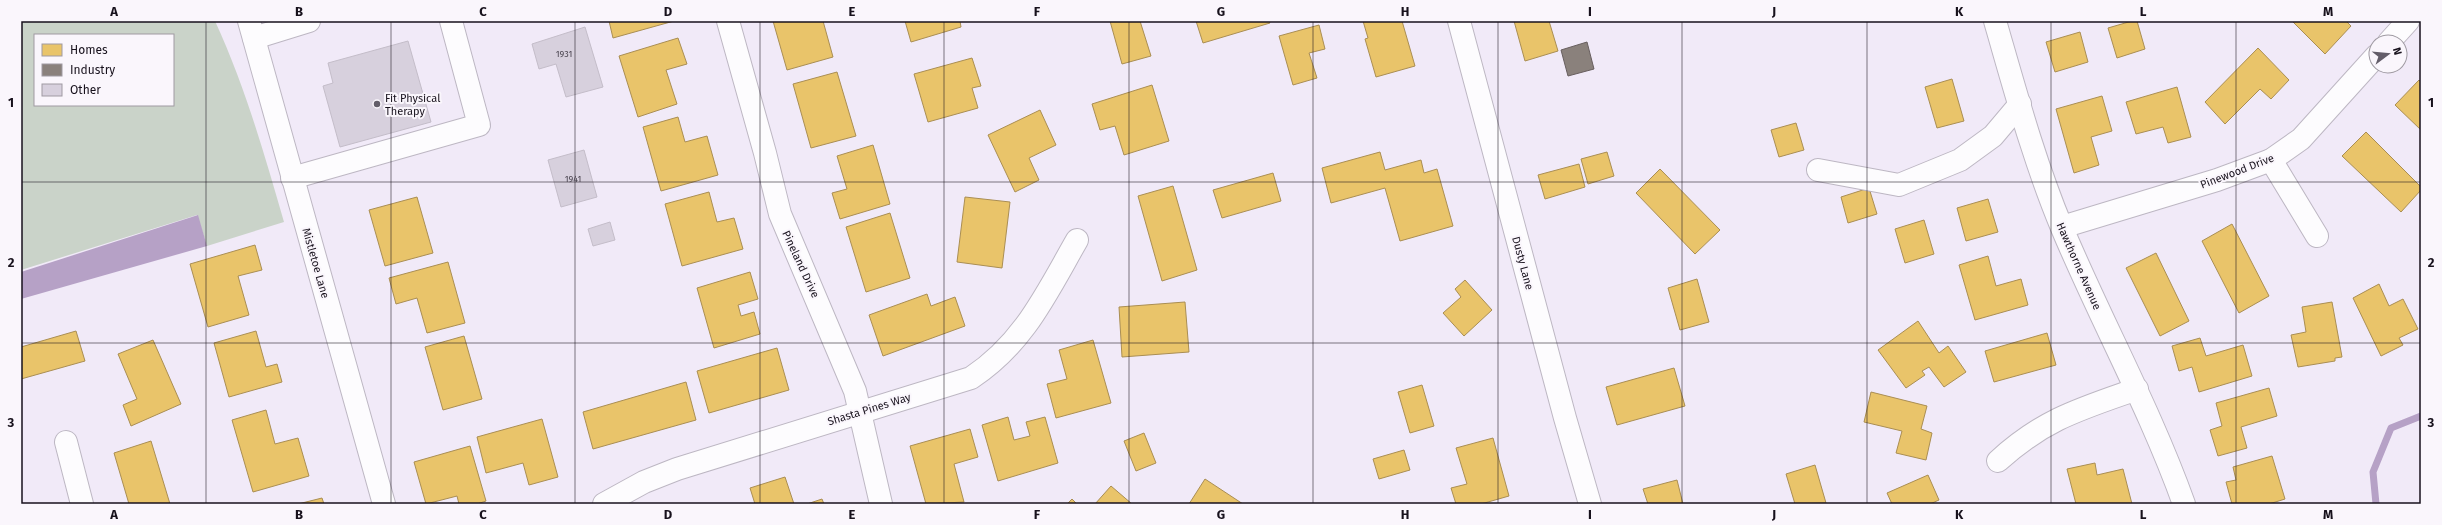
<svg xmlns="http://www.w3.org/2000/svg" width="2442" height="525" viewBox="0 0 2442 525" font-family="'Fira Sans',sans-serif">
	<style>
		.green { fill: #cad3c9; fill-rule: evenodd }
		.water { fill: #b6a1c6 }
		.homes { fill: #e9c46a; stroke: #aa8e53 }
		.industry { fill: #8a817c; stroke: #685f5f }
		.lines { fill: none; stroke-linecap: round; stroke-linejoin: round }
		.stream { stroke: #b6a1c6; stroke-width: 7 }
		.building { fill: #d7d0dd; stroke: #c4bdc9 }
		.minor-casing { stroke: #bdb7c3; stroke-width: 24 }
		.minor { stroke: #fdfcfe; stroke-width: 22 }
		.grid { fill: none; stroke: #17111c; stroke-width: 1; stroke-opacity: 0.55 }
		.poi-dot { fill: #635d69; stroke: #faf6fc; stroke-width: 1.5 }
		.labels { text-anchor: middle; stroke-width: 4; stroke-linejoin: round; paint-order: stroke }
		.number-label { font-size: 9px; fill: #4a444f }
		.poi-label { font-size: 11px; fill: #17111c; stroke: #faf6fc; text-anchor: start }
		.street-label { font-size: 11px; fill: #17111c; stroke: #faf6fc }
		.neatline { fill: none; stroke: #17111c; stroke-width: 1.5 }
		.grid-label { font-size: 13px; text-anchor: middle; font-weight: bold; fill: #17111c }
	</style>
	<rect width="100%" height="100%" fill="#f1eaf8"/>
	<path class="green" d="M 21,21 L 215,21 C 245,86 264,153 284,222 L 207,246 L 197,215 L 21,270 ZM 35,35 L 173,35 L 173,105 L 35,105 Z"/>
	<polygon class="water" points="198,215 207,246 21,299 21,272"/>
	<g class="homes">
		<polygon points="609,21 674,21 613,38"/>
		<polygon points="773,21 823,21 833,57 787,70"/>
		<polygon points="905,21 960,21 961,27 911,42"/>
		<polygon points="1110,21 1140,21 1151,56 1122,64"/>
		<polygon points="1196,21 1269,21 1270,23 1203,43"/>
		<polygon points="1363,21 1402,21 1415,66 1376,77 1365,39 1368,38"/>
		<polygon points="1514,21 1549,21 1558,51 1525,61"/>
		<polygon points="2132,21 2137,21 2145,49 2117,58 2108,28"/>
		<polygon points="2292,21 2346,21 2351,26 2325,54"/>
		<polygon points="1319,25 1325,49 1309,53 1317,78 1293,85 1279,36"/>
		<polygon points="2080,32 2088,62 2055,72 2046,42"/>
		<polygon points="678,38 687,64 666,70 677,104 638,117 619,56"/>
		<polygon points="2258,48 2289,80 2271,99 2260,89 2225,124 2205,102"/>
		<polygon points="972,58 981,86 972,88 978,108 928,122 914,74"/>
		<polygon points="837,72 856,136 811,148 793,84"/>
		<polygon points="1952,79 1964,121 1937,128 1925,87"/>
		<polygon points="2419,80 2421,82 2421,130 2395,105"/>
		<polygon points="1152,85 1169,141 1124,155 1115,126 1100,130 1092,104"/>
		<polygon points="2177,87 2191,137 2168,143 2163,127 2136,134 2126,102"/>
		<polygon points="2102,96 2112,131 2091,137 2099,165 2074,173 2056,109"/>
		<polygon points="1040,110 1056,145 1029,158 1039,180 1015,192 988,135"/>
		<polygon points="678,117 685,142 707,136 718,175 661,191 643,127"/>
		<polygon points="1796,123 1804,150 1779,157 1771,130"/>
		<polygon points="2366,132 2421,187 2421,190 2401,212 2342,156"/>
		<polygon points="873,145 890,204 840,219 832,193 847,189 837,156"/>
		<polygon points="1380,152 1385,170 1421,160 1424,173 1437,169 1453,226 1400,241 1385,188 1331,203 1322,168"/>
		<polygon points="1607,152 1614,176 1588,184 1581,159"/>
		<polygon points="1579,164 1585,187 1545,199 1538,175"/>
		<polygon points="1660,169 1720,230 1695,254 1636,193"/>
		<polygon points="1273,173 1281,201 1222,218 1213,190"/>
		<polygon points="1173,186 1197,270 1162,281 1138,196"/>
		<polygon points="1869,188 1877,214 1848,223 1841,197"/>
		<polygon points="709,192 717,222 734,218 743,249 682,266 665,204"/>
		<polygon points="417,197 433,253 385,266 369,210"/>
		<polygon points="965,197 1010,202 1002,268 957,262"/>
		<polygon points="1988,199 1998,232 1966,241 1957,208"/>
		<polygon points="890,213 910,278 866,292 846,227"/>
		<polygon points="1924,220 1934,254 1905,263 1895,229"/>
		<polygon points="2232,224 2269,296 2239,313 2202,241"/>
		<polygon points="255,245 262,270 238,276 249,315 208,327 190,264"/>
		<polygon points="2156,253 2189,321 2160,336 2126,268"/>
		<polygon points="1988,256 1996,286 2021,279 2028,305 1975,320 1959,265"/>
		<polygon points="448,262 465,323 427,333 417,298 396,304 389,278"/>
		<polygon points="750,272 758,299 738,305 741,316 754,312 760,334 714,348 697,288"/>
		<polygon points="1697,279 1709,322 1680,330 1668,288"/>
		<polygon points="1465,280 1492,310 1464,336 1443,313 1461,297 1455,289"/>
		<polygon points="2379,284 2389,306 2403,299 2418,329 2399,338 2403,345 2381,356 2353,298"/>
		<polygon points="927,294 931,306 955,297 965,326 883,356 869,315"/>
		<polygon points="1185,302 1189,352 1122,357 1119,307"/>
		<polygon points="2332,302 2342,357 2335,358 2335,361 2298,367 2291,335 2306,332 2302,307"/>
		<polygon points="1918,321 1939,353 1948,346 1966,372 1944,387 1929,367 1922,371 1925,375 1906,388 1878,350"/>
		<polygon points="76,331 85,361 21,379 21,347"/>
		<polygon points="256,331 266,367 277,364 282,382 229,397 214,343"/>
		<polygon points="2047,333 2056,365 1994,382 1985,351"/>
		<polygon points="464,336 482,399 443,410 425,347"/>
		<polygon points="2200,338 2206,356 2243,345 2252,376 2199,392 2192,367 2179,371 2172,346"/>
		<polygon points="153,340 181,404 131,426 123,405 137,399 118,354"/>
		<polygon points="1093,340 1111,403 1056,418 1047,384 1067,379 1059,350"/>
		<polygon points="777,348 789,390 709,413 697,371"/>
		<polygon points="1674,368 1685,406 1617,425 1606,387"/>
		<polygon points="686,382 696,420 593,449 583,412"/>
		<polygon points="1422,385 1434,426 1410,433 1398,392"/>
		<polygon points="2269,388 2277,416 2241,427 2247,448 2218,456 2210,430 2222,426 2216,403"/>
		<polygon points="1871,392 1927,406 1921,429 1932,433 1926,460 1896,453 1902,431 1864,422"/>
		<polygon points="266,410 275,444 298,438 309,476 253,492 232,420"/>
		<polygon points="1008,417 1014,440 1030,436 1026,422 1045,417 1058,463 998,481 982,425"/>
		<polygon points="542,419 558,477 529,485 523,463 486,473 477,437"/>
		<polygon points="970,429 978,457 954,464 964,502 926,504 910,446"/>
		<polygon points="1144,433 1156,463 1136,471 1124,441"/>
		<polygon points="1493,438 1509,496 1481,504 1456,504 1451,488 1467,484 1456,448"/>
		<polygon points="151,441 170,504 129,504 114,453"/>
		<polygon points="470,446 486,501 477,504 459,504 457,496 426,504 414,462"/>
		<polygon points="1404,450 1410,470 1379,479 1373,459"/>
		<polygon points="2272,456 2285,499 2269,504 2232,504 2226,482 2236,480 2233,467"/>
		<polygon points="2095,463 2097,475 2123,469 2132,504 2076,504 2067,469"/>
		<polygon points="1815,465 1826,503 1795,504 1786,474"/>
		<polygon points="1928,475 1939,500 1930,504 1892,504 1887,493"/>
		<polygon points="785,477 794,504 755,504 750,488"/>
		<polygon points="1205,479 1243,504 1189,504"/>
		<polygon points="1677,480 1683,504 1648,504 1643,489"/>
		<polygon points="1111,486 1132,504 1095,504"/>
		<polygon points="322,498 324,504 298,504"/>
		<polygon points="822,499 824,504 807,504"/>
		<polygon points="1072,499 1077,504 1067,504"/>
	</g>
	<polygon class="industry" points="1587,42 1594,69 1568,76 1561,50"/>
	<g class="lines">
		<polyline class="stream" points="2376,504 2373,472 2391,428 2421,416"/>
	</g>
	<g class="building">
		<polygon points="585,27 603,87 566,97 556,64 539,69 532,44"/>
		<polygon points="408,41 431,122 340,147 323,86 333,83 328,63"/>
		<polygon points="584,150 597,197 561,207 548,160"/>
		<polygon points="610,222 615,240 593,246 588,229"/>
	</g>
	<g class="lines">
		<defs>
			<g id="minor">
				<polyline points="249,21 384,504"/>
				<polyline points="728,21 765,153 780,214 855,391 881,504"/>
				<polyline points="1459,21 1565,418 1590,504"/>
				<path d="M 1995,21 C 2015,90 2034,161 2062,228 C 2101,321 2150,409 2184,504"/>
				<polyline points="254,38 309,21"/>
				<polyline points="2389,42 2408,21"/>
				<polyline points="2271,160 2317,236"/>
				<polyline points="1818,170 1899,185 1960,160 1993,136 2020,104"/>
				<polyline points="292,178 479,125 451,21"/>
				<polyline points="2062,227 2217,180 2271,160 2301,139 2376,56"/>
				<polyline points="66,442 82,504"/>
				<path d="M 1998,461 C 2044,419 2080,409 2137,389"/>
				<path d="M 604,504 L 644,482 L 677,469 L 971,378 C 1024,343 1046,294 1077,240"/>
			</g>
		</defs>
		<use href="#minor" class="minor-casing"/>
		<use href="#minor" class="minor"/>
	</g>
	<path class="grid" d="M 206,21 L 206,504M 391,21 L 391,504M 575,21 L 575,504M 760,21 L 760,504M 944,21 L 944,504M 1129,21 L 1129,504M 1313,21 L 1313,504M 1498,21 L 1498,504M 1682,21 L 1682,504M 1867,21 L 1867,504M 2051,21 L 2051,504M 2236,21 L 2236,504M 21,182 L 2421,182M 21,343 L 2421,343"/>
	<circle class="poi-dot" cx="377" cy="104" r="4"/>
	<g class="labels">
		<g class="number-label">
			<text x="564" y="57">1931</text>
			<text x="573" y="182">1941</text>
		</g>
		<g class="poi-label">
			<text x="385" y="102">Fit Physical<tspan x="385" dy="13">Therapy</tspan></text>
		</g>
		<g class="street-label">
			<text transform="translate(2237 171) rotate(-21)" y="4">Pinewood Drive</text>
			<text transform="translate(316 263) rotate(74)" y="4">Mistletoe Lane</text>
			<text transform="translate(1523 263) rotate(75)" y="4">Dusty Lane</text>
			<text transform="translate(801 264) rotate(65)" y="4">Pineland Drive</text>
			<text transform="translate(2079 266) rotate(66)" y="4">Hawthorne Avenue</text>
			<text transform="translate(869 409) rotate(-17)" y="4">Shasta Pines Way</text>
		</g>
	</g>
	<rect width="2442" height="525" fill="none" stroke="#faf6fc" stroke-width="44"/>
	<rect x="34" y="34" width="140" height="72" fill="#faf6fc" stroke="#9f9aa2"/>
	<rect x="42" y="44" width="20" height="12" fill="#e9c46a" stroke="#9f9aa2"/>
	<text x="70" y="54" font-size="12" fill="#17111c">Homes</text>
	<rect x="42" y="64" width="20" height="12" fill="#8a817c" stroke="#9f9aa2"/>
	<text x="70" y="74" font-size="12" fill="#17111c">Industry</text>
	<rect x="42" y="84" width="20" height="12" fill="#d7d0dd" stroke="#9f9aa2"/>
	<text x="70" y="94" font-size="12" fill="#17111c">Other</text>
	<g transform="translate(2388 54) rotate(74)"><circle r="19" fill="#faf6fc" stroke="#9f9aa2"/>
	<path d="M0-3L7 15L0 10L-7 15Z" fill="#635d69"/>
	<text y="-6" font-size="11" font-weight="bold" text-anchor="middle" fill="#17111c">N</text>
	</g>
	<rect x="22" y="22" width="2398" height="481" class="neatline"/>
	<g class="grid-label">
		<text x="114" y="16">A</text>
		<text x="299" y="16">B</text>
		<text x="483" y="16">C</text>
		<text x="668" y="16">D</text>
		<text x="852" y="16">E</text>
		<text x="1037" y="16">F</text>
		<text x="1221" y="16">G</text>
		<text x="1405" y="16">H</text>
		<text x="1590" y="16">I</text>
		<text x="1774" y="16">J</text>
		<text x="1959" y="16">K</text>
		<text x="2143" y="16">L</text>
		<text x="2328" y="16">M</text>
		<text x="11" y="107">1</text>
		<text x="2431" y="107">1</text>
		<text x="11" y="267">2</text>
		<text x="2431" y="267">2</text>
		<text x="11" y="427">3</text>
		<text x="2431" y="427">3</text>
		<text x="114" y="519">A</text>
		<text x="299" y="519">B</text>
		<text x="483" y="519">C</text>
		<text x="668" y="519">D</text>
		<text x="852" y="519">E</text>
		<text x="1037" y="519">F</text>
		<text x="1221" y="519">G</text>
		<text x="1405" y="519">H</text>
		<text x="1590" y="519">I</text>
		<text x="1774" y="519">J</text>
		<text x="1959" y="519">K</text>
		<text x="2143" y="519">L</text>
		<text x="2328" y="519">M</text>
	</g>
</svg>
